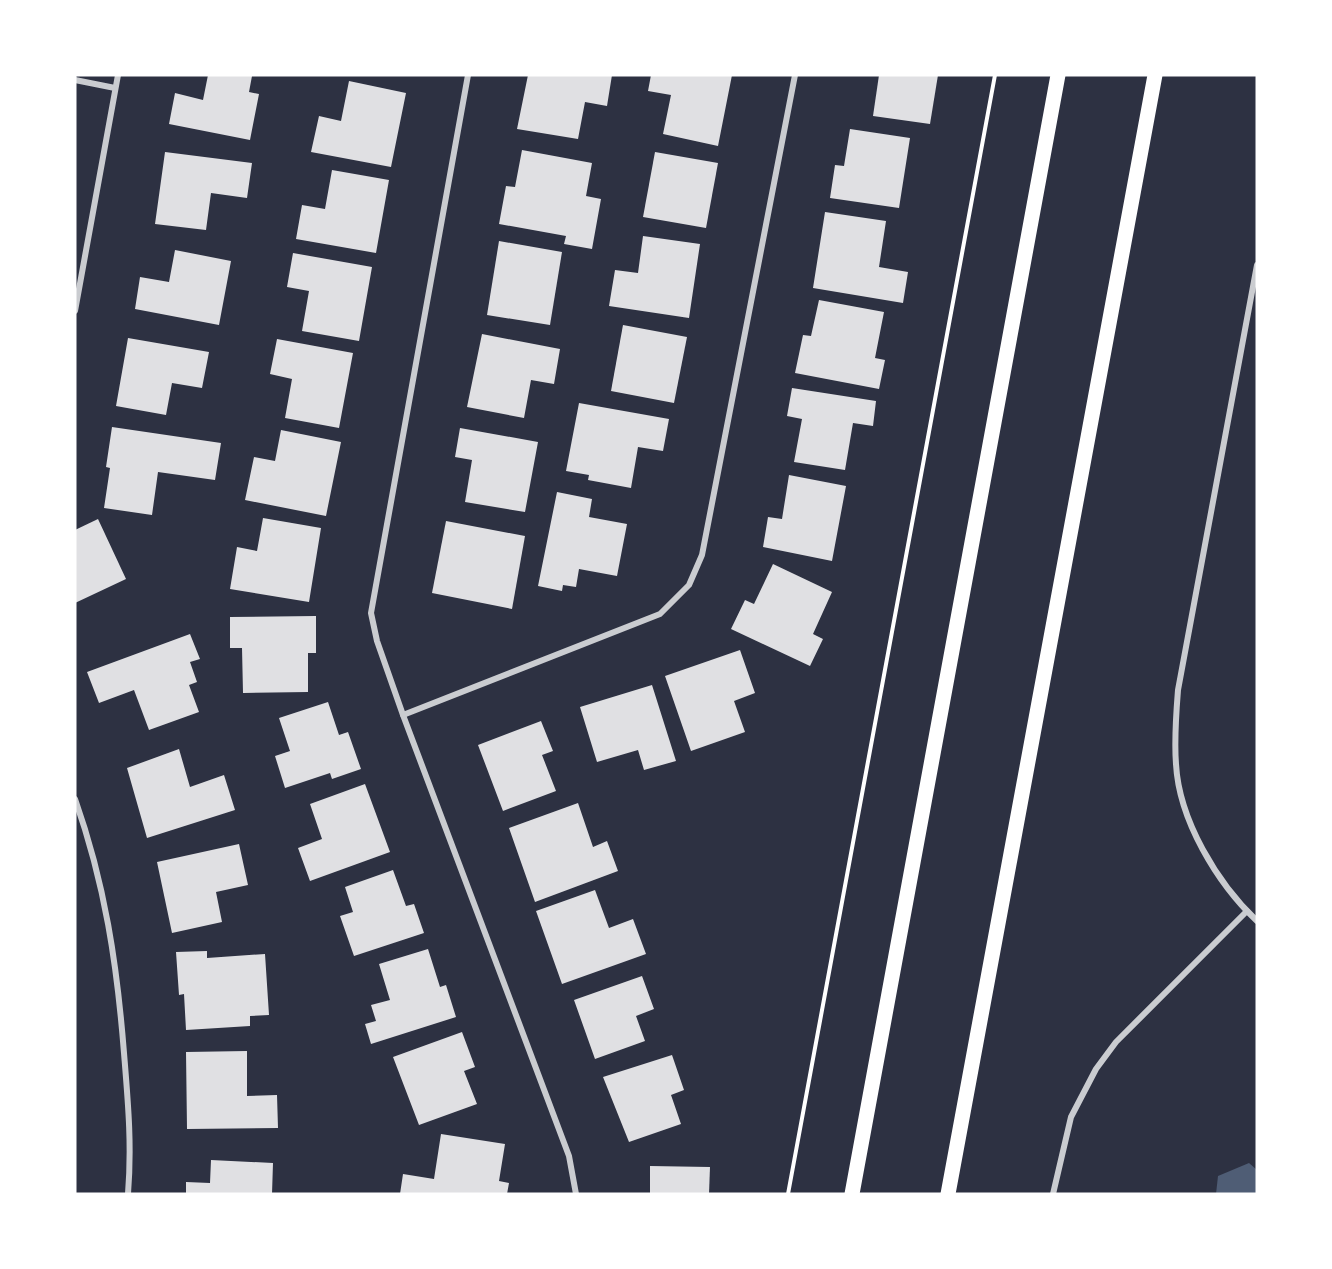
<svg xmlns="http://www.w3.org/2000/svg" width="1332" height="1269" viewBox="0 0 1332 1269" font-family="Poppins,sans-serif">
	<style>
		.water { fill: #4f5d75 }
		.building { fill: #e0e0e3 }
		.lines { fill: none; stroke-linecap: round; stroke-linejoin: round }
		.path { stroke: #fff; stroke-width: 4 }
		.minor { stroke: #caccd0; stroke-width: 6 }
		.primary { stroke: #fff; stroke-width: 15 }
	</style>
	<rect width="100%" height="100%" fill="#2d3142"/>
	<polygon class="water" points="1249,1163 1257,1170 1257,1194 1216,1194 1218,1176"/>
	<g class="building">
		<polygon points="208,75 252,76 249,92 259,94 250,140 169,124 175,93 203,100"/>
		<polygon points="528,75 612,75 607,106 585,102 578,139 517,129"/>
		<polygon points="651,75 732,75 718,146 663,134 671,95 648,91"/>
		<polygon points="879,75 938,75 930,124 873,116"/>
		<polygon points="349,81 406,93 391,167 311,152 319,116 341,121"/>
		<polygon points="850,129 910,138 899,208 830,198 835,165 844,166"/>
		<polygon points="522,150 592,163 586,196 601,199 592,249 564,244 566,236 499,224 506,186 515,187"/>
		<polygon points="165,152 252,163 247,198 211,193 206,230 155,224"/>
		<polygon points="655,152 718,163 706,228 643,217"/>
		<polygon points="332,170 389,180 376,253 296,239 302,205 325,209"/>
		<polygon points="825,212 886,221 879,267 908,272 903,303 813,288"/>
		<polygon points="643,236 700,244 689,318 609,306 615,270 638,273"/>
		<polygon points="499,241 562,252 550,325 487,315"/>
		<polygon points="175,250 231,261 219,325 135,309 140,277 169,282"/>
		<polygon points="293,253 372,267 359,341 302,331 309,291 287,287"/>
		<polygon points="819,300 884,312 875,358 885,360 879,389 795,373 803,335 811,336"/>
		<polygon points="623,325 687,337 674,403 611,391"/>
		<polygon points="482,334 560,349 554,384 531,380 524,418 467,407"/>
		<polygon points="128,338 209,352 202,388 172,383 166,415 116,406"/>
		<polygon points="277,339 353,353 339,428 285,418 292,379 270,374"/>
		<polygon points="792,388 876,401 873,426 853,423 845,470 794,462 802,419 787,416"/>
		<polygon points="579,403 669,419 663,451 638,447 631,488 588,480 589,475 566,471"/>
		<polygon points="112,427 221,443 215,480 158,472 152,515 104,508 110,468 106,467"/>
		<polygon points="460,428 538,442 525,512 465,502 472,460 455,457"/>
		<polygon points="281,430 341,442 326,516 245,500 254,457 275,461"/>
		<polygon points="789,475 846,486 832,561 763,547 768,517 782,519"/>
		<polygon points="557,492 592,499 589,517 627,524 617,576 579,569 576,587 563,585 562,591 538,586"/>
		<polygon points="263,518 321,528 309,602 230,589 237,547 257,551"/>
		<polygon points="98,519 126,579 75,603 75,530"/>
		<polygon points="446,521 525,536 512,609 432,593"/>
		<polygon points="773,564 832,592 813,634 823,639 810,666 731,629 745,600 754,604"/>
		<polygon points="316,616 316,653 308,653 308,692 243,693 242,648 230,648 230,617"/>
		<polygon points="190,634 200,659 190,662 197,682 189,685 199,712 149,730 134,690 99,703 87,672"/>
		<polygon points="740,650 755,693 734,701 745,732 691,751 665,676"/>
		<polygon points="652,685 676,761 644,770 638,750 597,762 580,707"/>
		<polygon points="328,702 339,735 348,732 361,769 332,779 330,773 285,788 275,756 290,751 279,718"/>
		<polygon points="541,721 553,751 542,755 556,791 503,811 478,745"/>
		<polygon points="179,749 190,787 224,775 235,810 147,838 127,768"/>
		<polygon points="365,784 390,852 310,881 298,848 322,839 310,804"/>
		<polygon points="578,803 593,847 607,841 618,871 535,902 509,828"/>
		<polygon points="239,844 248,885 216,892 222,922 172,933 157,862"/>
		<polygon points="393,870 406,906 414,904 424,933 354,956 340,916 353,912 345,887"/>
		<polygon points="595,890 609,928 633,919 646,954 562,984 536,911"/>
		<polygon points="428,949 440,987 446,985 456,1017 371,1044 365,1024 376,1021 371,1005 390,1000 379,964"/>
		<polygon points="207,951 207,958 265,954 269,1015 250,1016 250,1026 186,1030 184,994 179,995 176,952"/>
		<polygon points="642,976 654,1009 636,1016 645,1041 595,1059 574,1000"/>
		<polygon points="462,1032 475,1067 464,1071 477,1104 419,1125 393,1057"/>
		<polygon points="247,1051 247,1096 277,1095 278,1128 187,1129 186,1052"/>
		<polygon points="672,1055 684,1090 671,1095 681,1124 629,1142 603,1077"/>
		<polygon points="441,1134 505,1144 499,1181 509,1183 507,1194 400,1194 403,1174 434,1179"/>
		<polygon points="211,1160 273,1163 272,1194 186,1194 186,1182 210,1183"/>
		<polygon points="650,1166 710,1167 709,1194 650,1194"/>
	</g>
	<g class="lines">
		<polyline class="path" points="788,1194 995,75"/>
		<g class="minor">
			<polyline points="468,75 371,613 377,641 403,715 569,1156 576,1194"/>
			<polyline points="75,80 115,88"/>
			<path d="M 1257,265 L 1178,690 C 1176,715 1174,739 1176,764 C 1179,820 1217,883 1257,921"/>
			<polyline points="75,311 118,75"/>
			<polyline points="403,715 660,614 689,585 702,555 795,75"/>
			<path d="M 75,799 C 105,884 117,964 124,1053 C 128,1102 132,1145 128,1194"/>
			<polyline points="1053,1194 1071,1117 1096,1069 1116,1042 1247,911"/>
		</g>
		<g class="primary">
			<polyline points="852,1194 1058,75"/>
			<polyline points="948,1194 1155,75"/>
		</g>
	</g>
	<rect width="1332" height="1269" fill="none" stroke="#ffffff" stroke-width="153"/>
</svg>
